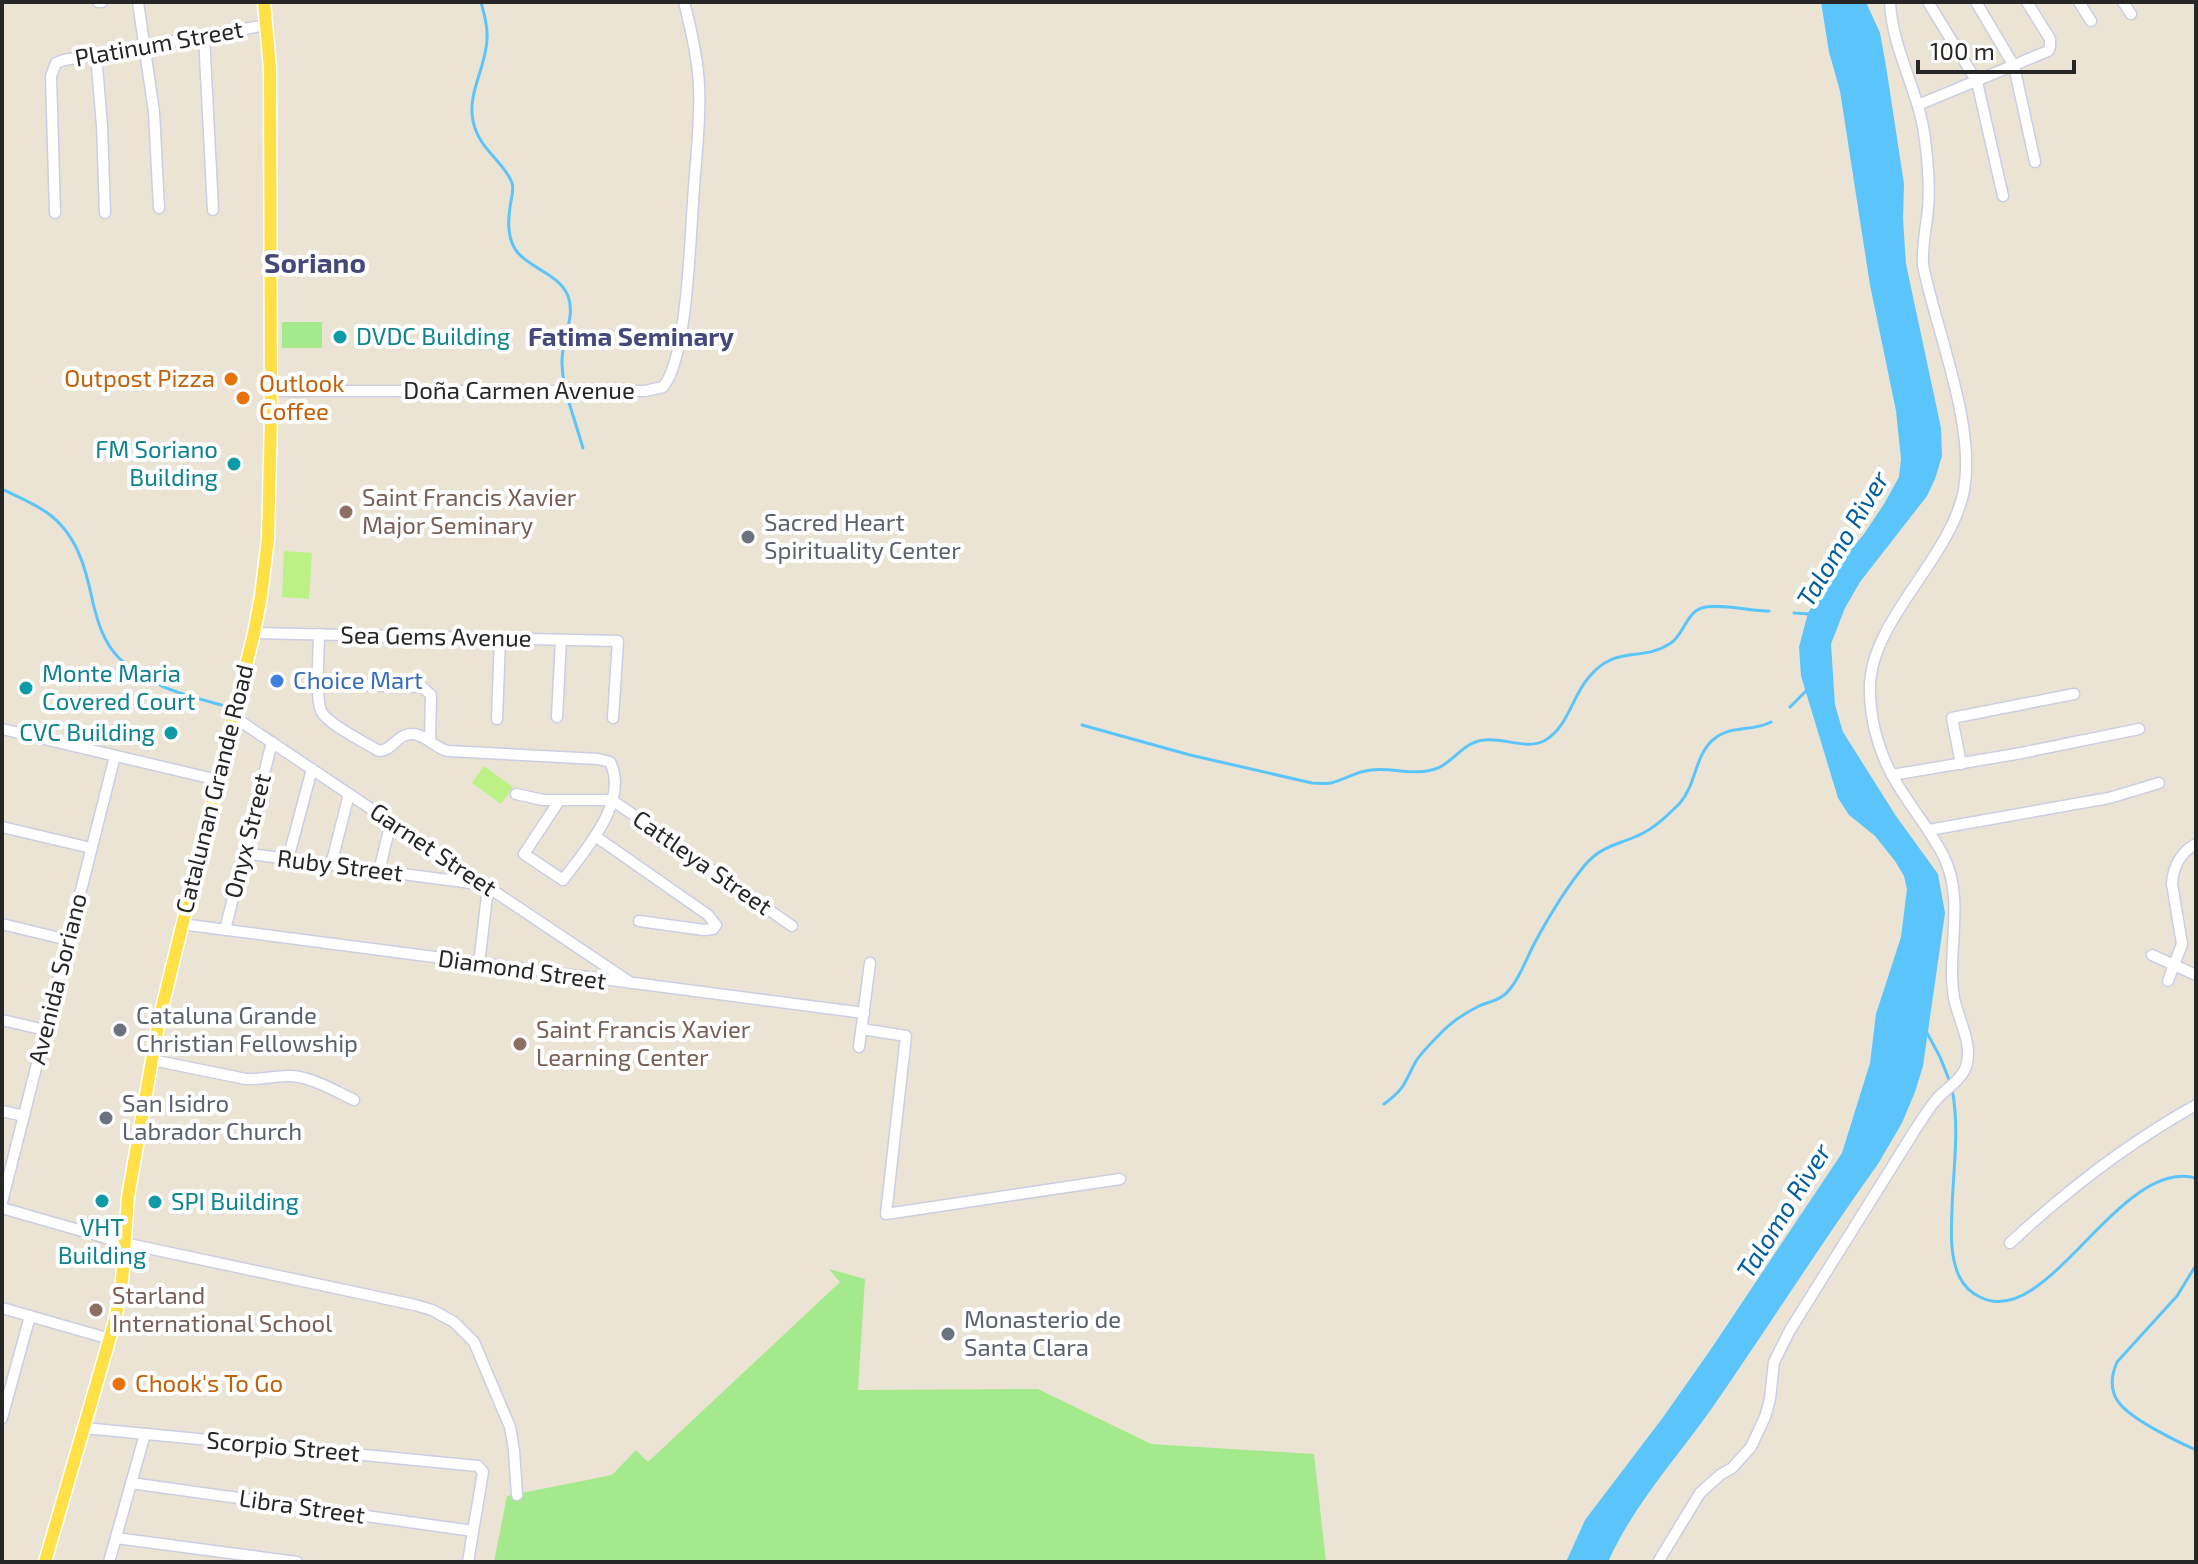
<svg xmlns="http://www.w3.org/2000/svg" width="2198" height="1564" viewBox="0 0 2198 1564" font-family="'Exo 2',sans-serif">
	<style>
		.green { fill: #a4e98b }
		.pitch { fill: #bcf285 }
		.water { fill: #5bc5fb }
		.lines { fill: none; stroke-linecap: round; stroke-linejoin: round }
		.stream { stroke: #5bc5fb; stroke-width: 3 }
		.minor-casing { stroke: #cbcee2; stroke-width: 13 }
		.major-casing { stroke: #fff; stroke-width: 15 }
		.minor { stroke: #fff; stroke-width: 10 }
		.major { stroke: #ffe147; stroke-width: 12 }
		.culture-dot { fill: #0f9aa8; stroke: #fff; stroke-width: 3 }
		.food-dot { fill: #e8710a; stroke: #fff; stroke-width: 3 }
		.education-dot { fill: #8d6e63; stroke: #fff; stroke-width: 3 }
		.worship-dot { fill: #6b7280; stroke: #fff; stroke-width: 3 }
		.shop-dot { fill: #3f7fe0; stroke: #fff; stroke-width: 3 }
		.labels { text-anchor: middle; stroke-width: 8; stroke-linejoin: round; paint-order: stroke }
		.street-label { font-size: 24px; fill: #262626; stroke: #fff }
		.culture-label { font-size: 24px; fill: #0d838f; stroke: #fff; text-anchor: start }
		.food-label { font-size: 24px; fill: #c56008; stroke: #fff; text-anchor: start }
		.education-label { font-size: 24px; fill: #785e54; stroke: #fff; text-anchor: start }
		.worship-label { font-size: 24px; fill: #5b616d; stroke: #fff; text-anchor: start }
		.shop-label { font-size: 24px; fill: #366cbe; stroke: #fff; text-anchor: start }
		.neighbourhood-label { font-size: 26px; font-weight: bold; fill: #43497b; stroke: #fff }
		.water-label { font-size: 26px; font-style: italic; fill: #005ea1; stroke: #fff }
		.quarter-label { font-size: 28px; font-weight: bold; fill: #43497b; stroke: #fff }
	</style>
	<rect width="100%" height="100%" fill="#ebe4d5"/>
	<g class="green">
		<rect x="282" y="322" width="40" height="26"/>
		<polygon points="829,1269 865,1279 858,1390 1038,1389 1151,1444 1314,1454 1326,1562 494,1562 507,1496 612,1475 636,1450 648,1462 840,1282"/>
	</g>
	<g class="pitch">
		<polygon points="284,551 312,553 309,599 282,597"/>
		<polygon points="484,766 513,787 501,804 472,783"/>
	</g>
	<path class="water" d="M 1821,2 L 1866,2 L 1880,33 L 1886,66 L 1904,184 L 1903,219 L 1906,264 L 1941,428 L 1942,456 L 1935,479 L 1927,496 L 1860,582 L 1845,608 L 1831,644 L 1835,705 L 1843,732 L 1896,816 L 1938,874 L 1945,913 L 1923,1066 L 1915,1092 L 1902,1123 L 1878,1164 C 1820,1245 1767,1329 1710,1411 C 1675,1460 1633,1506 1608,1562 L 1566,1562 L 1585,1520 L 1664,1416 L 1711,1349 L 1842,1153 L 1870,1063 L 1876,1014 L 1901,937 L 1907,889 L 1904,876 L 1895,861 L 1875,836 L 1849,815 L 1838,798 L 1801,676 L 1799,647 L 1808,613 L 1839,564 L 1864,534 L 1884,504 L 1899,477 L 1901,459 L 1896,411 L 1870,285 L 1840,91 L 1829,52 Z"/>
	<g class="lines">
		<g class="stream">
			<path d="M 481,2 C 484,14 488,25 487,38 C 487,66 467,92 473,121 C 479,150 504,161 512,183 C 514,188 512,195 511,201 C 508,218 506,239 518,253 C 532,269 560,275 568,296 C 575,315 565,331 563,350 C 561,362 562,374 565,386"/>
			<polyline points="567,396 583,448"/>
			<path d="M 2,489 C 16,496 33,503 46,512 C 77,533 86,569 93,603 C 98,623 104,643 119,658 C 147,687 189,696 225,706"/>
			<polyline points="1794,613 1810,614"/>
			<polyline points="1790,707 1807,690"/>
			<path d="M 1082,725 L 1190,755 L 1312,783 C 1318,783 1325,784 1331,783 C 1344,780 1357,771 1371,770 C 1394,767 1415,777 1438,768 C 1454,761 1464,742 1484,740 C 1503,737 1525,750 1544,741 C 1568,728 1572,696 1589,677 C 1616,644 1641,663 1671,643 C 1684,634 1686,613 1702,608 C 1716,603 1752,611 1769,611"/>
			<polyline points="1926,1031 1940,1057 1950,1082"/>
			<path d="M 1952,1089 C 1960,1128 1953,1171 1952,1210 C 1951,1233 1950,1256 1959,1276 C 1964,1286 1971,1293 1980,1297 C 2047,1332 2119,1157 2196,1178"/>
			<path d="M 1384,1104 C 1406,1088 1404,1083 1416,1061 C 1422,1052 1432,1042 1440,1034 C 1451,1022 1465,1013 1479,1006 C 1491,1001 1502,1000 1510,989 C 1520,977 1526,960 1533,946 C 1548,918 1565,889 1585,865 C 1601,846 1617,845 1637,836 C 1654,829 1668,815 1680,803 C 1696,785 1695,754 1714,739 C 1730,725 1753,732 1771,722"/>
			<path d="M 2196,1265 L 2177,1296 L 2117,1362 C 2111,1376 2109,1391 2120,1404 C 2133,1420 2176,1441 2196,1450"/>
		</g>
		<defs>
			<g id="minor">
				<polyline points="98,2 102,2"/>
				<polyline points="138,2 154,112 159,208"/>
				<polyline points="1928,2 1977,82 2003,196"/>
				<polyline points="1976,2 2014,66 2035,162"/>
				<polyline points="2079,2 2091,21"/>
				<polyline points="2123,2 2131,14"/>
				<polyline points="204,36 213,210"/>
				<polyline points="96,54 102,126 105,213"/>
				<polyline points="1918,105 2048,51 2050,47 2050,39 2027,2"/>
				<polyline points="55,213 51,76 56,63 64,60 267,25"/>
				<path d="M 271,391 L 645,391 L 663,387 C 687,359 690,242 693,202 C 695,164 701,124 699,86 C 698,58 691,29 684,2"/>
				<polyline points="254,633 618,641 613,718"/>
				<path d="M 319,634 C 319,652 315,696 321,711 C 327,724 366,743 379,751 C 393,751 397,733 413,734 C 427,735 434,748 448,751 L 598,759 L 610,762 C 630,802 584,851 563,880 L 524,854 L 559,801"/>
				<polyline points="319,684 422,687 431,695 430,740"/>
				<polyline points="234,717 631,983"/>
				<polyline points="557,717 561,640"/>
				<polyline points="497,719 500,639"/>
				<polyline points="2,729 218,780"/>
				<polyline points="1961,764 1952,718 2074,694"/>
				<polyline points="1892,775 2016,754 2139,729"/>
				<polyline points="516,794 543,800 612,800 792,926"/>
				<polyline points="2,827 91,848"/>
				<polyline points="1929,830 2109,798 2159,783"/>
				<polyline points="595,836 708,915 716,925 713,929 704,930 639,921"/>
				<polyline points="243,853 479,884"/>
				<polyline points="288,859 312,769"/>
				<polyline points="331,865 349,794"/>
				<polyline points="379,871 391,822"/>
				<polyline points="2,924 68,940"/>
				<polyline points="181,924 864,1013"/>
				<polyline points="225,930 272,742"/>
				<polyline points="2152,955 2196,975"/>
				<polyline points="479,964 488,887"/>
				<path d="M 2168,981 L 2182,944 L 2172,884 C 2173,867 2181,852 2196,844"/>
				<polyline points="2,1020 45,1030"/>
				<polyline points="862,1029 906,1036 886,1214 1120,1179"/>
				<polyline points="859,1047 870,963"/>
				<path d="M 152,1060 L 246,1079 C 262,1080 277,1075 292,1076 C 314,1078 335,1091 354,1100"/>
				<polyline points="2,1111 24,1116"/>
				<polyline points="2,1202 115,756"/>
				<polyline points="2,1208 124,1243 415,1305 432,1310 454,1322 474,1342 510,1427 514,1450 517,1495"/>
				<path d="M 2010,1243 C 2067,1190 2128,1143 2196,1105"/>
				<polyline points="2,1308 110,1339"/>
				<polyline points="2,1418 30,1316"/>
				<polyline points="84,1428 478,1466 483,1472 468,1562"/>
				<polyline points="131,1483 473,1531"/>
				<polyline points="116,1538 297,1562"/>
				<polyline points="109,1562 145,1434"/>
				<path d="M 1658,1562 L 1700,1493 L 1720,1475 L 1732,1468 L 1751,1447 L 1765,1417 L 1770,1399 L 1774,1362 L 1790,1330 L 1915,1130 C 1922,1120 1928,1109 1936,1100 C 1945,1089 1964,1079 1967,1063 C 1972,1043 1958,1018 1954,998 C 1946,950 1966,900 1943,855 C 1928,826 1906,802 1891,773 C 1877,747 1869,714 1870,685 C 1872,619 1951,558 1964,490 C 1976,426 1936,330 1923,265 C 1922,245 1926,228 1928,209 C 1930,187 1928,163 1925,140 C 1920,93 1892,50 1890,2"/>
			</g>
			<polyline id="major" points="45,1562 115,1320 122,1281 128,1197 159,1020 254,633 261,596 268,539 271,417 270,68 264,2"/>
		</defs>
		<use href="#minor" class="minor-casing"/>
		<use href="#major" class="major-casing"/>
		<use href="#minor" class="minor"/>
		<use href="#major" class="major"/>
	</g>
	<g class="culture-dot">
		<circle cx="340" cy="337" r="8"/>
		<circle cx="234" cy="464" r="8"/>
		<circle cx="26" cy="688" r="8"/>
		<circle cx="171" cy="733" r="8"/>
		<circle cx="102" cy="1201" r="8"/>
		<circle cx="155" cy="1202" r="8"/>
	</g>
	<g class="food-dot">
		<circle cx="231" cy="379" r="8"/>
		<circle cx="243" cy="398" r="8"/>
		<circle cx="119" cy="1384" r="8"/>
	</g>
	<g class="education-dot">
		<circle cx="346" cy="512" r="8"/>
		<circle cx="520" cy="1044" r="8"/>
		<circle cx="96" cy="1310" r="8"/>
	</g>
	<g class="worship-dot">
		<circle cx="748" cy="537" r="8"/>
		<circle cx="120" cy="1030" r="8"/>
		<circle cx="106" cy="1118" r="8"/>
		<circle cx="948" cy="1334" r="8"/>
	</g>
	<circle class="shop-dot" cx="277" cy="681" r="8"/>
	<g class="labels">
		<g class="street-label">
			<text transform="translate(159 44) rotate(-10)" y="8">Platinum Street</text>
			<text x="519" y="399">Doña Carmen Avenue</text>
			<text transform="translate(436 637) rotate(1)" y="8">Sea Gems Avenue</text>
			<text transform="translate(215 789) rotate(-76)" y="8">Catalunan Grande Road</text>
			<text transform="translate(248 836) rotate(-76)" y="8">Onyx Street</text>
			<text transform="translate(433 850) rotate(34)" y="8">Garnet Street</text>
			<text transform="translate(702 863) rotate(35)" y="8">Cattleya Street</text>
			<text transform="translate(340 866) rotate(7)" y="8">Ruby Street</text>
			<text transform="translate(522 970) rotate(8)" y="8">Diamond Street</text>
			<text transform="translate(58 979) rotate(-76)" y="8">Avenida Soriano</text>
			<text transform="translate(283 1447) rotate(5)" y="8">Scorpio Street</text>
			<text transform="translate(302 1507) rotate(8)" y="8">Libra Street</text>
		</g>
		<g class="culture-label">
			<text x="356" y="345">DVDC Building</text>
			<text x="218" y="458" text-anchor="end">FM Soriano<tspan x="218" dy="28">Building</tspan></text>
			<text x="42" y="682">Monte Maria<tspan x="42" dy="28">Covered Court</tspan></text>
			<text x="155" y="741" text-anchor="end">CVC Building</text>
			<text x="171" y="1210">SPI Building</text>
			<text x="102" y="1236" text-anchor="middle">VHT<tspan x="102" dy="28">Building</tspan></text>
		</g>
		<g class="food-label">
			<text x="215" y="387" text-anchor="end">Outpost Pizza</text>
			<text x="259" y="392">Outlook<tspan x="259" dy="28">Coffee</tspan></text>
			<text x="135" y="1392">Chook's To Go</text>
		</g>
		<g class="education-label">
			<text x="362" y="506">Saint Francis Xavier<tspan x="362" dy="28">Major Seminary</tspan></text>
			<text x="536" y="1038">Saint Francis Xavier<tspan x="536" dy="28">Learning Center</tspan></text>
			<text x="112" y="1304">Starland<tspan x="112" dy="28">International School</tspan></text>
		</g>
		<g class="worship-label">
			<text x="764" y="531">Sacred Heart<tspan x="764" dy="28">Spirituality Center</tspan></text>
			<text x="136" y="1024">Cataluna Grande<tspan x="136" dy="28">Christian Fellowship</tspan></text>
			<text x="122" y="1112">San Isidro<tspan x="122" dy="28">Labrador Church</tspan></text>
			<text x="964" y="1328">Monasterio de<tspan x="964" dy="28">Santa Clara</tspan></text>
		</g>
		<g class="shop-label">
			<text x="293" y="689">Choice Mart</text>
		</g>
		<g class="neighbourhood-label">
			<text x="631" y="346">Fatima Seminary</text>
		</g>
		<g class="water-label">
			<text transform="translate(1843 539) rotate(-59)" y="9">Talomo River</text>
			<text transform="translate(1784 1211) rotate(-58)" y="9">Talomo River</text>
		</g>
		<g class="quarter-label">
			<text x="315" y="273">Soriano</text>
		</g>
	</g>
	<rect width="2198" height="1564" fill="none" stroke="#262626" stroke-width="8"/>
	<path d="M1918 60v12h156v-12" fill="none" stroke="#262626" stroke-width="4"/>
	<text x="1930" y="60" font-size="24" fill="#262626" stroke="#ffffff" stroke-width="6" paint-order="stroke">100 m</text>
</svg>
